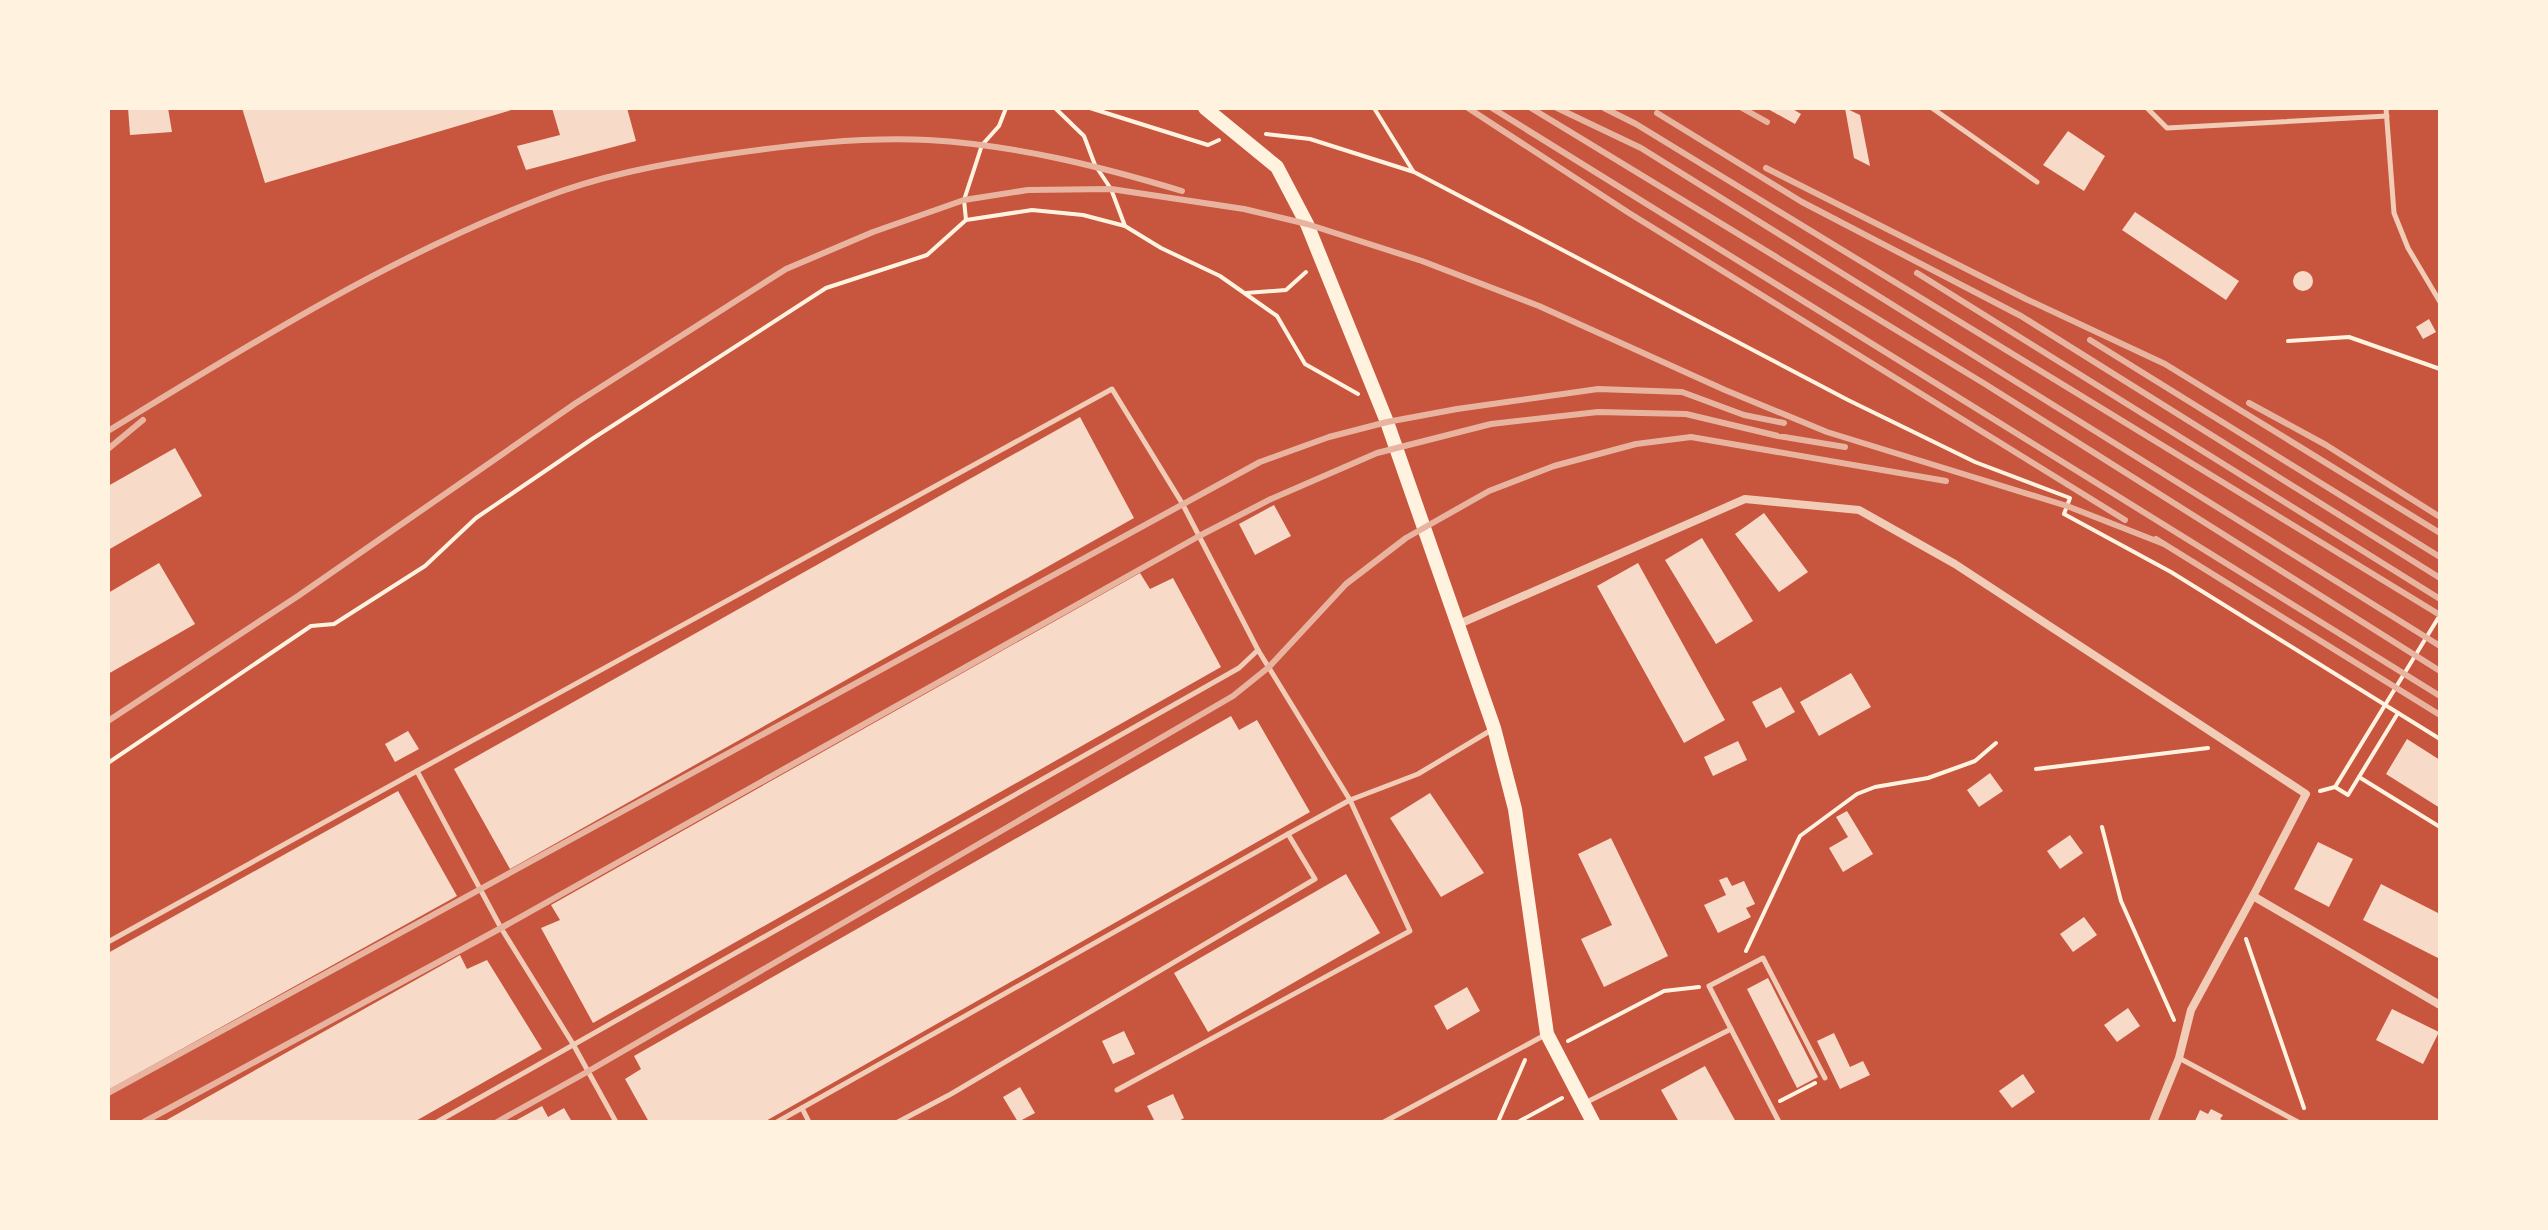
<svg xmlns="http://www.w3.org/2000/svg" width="2548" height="1230" viewBox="0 0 2548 1230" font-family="Arial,sans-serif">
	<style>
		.building { fill: #f7dbc8 }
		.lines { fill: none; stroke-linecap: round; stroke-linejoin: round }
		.path { stroke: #fff3e0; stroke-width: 4 }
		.service { stroke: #f1ccb7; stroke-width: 5 }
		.minor { stroke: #f1ccb7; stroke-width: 8 }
		.secondary { stroke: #fff3e0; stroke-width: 14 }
		.rail { stroke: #e9b49f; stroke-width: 6 }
	</style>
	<rect width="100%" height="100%" fill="#c8553d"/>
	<g class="building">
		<polygon points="128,108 168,108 172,132 130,135"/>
		<polygon points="242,108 515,108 515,109 265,183"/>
		<polygon points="552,108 627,108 636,141 526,170 517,146 560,135"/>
		<polygon points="1766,108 1791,108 1801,114 1795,124"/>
		<polygon points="1845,108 1860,115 1870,166 1854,158"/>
		<polygon points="2068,131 2105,156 2084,191 2043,165"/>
		<polygon points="2135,212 2239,281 2226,300 2122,230"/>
		<circle cx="2303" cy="281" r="10"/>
		<polygon points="2429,319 2436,332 2423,339 2416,327"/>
		<polygon points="1080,417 1134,518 510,869 454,769"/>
		<polygon points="175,448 202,496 108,550 108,486"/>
		<polygon points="1274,505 1291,536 1255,555 1239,524"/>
		<polygon points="1764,513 1808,572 1779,592 1735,534"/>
		<polygon points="1702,538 1753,621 1716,644 1665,560"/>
		<polygon points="159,563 195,624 108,674 108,593"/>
		<polygon points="1638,563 1725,720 1684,743 1597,586"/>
		<polygon points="1140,573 1150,589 1173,578 1221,667 593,1023 541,928 560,920 551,905"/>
		<polygon points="1851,673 1871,707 1819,736 1800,702"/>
		<polygon points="1781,687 1795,712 1766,728 1752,702"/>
		<polygon points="1231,716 1239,730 1257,720 1310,812 764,1122 649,1122 625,1079 641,1069 634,1056"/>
		<polygon points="408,731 419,749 395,762 385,744"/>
		<polygon points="2407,739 2440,760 2440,808 2386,774"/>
		<polygon points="1738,741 1747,760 1713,776 1704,757"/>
		<polygon points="1990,773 2003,791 1979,807 1967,790"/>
		<polygon points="398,791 457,896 108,1090 108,953"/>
		<polygon points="1430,793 1484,873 1441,897 1390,818"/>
		<polygon points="1847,811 1873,854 1843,872 1829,848 1848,837 1836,817"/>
		<polygon points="2070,835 2083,853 2060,869 2047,851"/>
		<polygon points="1611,838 1668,956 1604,987 1581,939 1612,925 1578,854"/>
		<polygon points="2318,842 2353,859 2329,907 2294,889"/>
		<polygon points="1346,874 1380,933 1208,1032 1174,973"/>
		<polygon points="1727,877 1732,886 1744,881 1755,904 1746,908 1751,917 1718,933 1704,905 1726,895 1719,880"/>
		<polygon points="2381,884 2440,914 2440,959 2363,920"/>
		<polygon points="2084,917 2097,935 2073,952 2060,934"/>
		<polygon points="460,955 467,969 487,960 542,1049 414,1122 163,1122"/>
		<polygon points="1768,978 1818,1077 1797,1088 1747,989"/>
		<polygon points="1467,987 1480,1011 1447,1030 1434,1006"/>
		<polygon points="2128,1008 2140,1026 2117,1042 2104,1025"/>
		<polygon points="2392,1009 2439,1032 2423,1064 2376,1040"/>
		<polygon points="1124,1031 1135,1054 1113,1064 1102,1041"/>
		<polygon points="1834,1033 1850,1067 1863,1061 1870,1075 1840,1089 1817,1041"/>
		<polygon points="1705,1066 1736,1122 1679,1122 1661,1090"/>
		<polygon points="2023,1074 2035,1092 2012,1108 1999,1091"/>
		<polygon points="1020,1087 1035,1113 1018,1122 1003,1097"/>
		<polygon points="1173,1094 1184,1118 1177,1122 1155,1122 1147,1106"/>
		<polygon points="542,1106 548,1117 564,1108 572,1122 513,1122"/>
		<polygon points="2211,1109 2223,1115 2220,1119 2226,1122 2195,1121 2200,1110 2208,1114"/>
	</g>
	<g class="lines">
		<g class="path">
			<polyline points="1055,108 1084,136 1095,165 1111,189 1125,226 1161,248 1220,276 1277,316 1305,364 1358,394"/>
			<polyline points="1090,108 1208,145 1219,140"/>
			<polyline points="1374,108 1413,171"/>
			<polyline points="1266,134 1310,139 1414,172 1848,400 1975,462 2070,498 2064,514 2171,572 2440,739"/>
			<polyline points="966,220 964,200 982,145 999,126 1006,108"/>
			<polyline points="1246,293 1286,290 1306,272"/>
			<polyline points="2288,341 2349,337 2440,369"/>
			<polyline points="108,763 311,626 334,624 425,566 476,518 592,439 826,288 927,255 966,220 1032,210 1083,215 1125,226"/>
			<polyline points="2036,769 2208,748"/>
			<polyline points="2359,777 2440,827"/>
			<polyline points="2335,787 2440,615"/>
			<polyline points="2320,791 2335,787 2348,795 2398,713"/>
			<polyline points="2102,827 2121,901 2174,1020"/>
			<polyline points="2246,939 2304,1108"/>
			<polyline points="1746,951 1800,836 1857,794 1875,787 1928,778 1975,761 1996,743"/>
			<polyline points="1568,1041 1664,991 1699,987"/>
			<polyline points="1780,1101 1815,1083"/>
			<polyline points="1498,1122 1525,1060"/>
			<polyline points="1518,1122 1562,1098"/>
		</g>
		<g class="service">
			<polyline points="1932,108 2037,182"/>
			<polyline points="2147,108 2167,128 2387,116"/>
			<polyline points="2386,108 2394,213 2408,248 2440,302"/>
			<polyline points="1288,834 1350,800 1418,774 1493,729"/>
			<polyline points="108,942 417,771"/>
			<polyline points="1731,1029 1709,986 1763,958 1825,1078"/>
			<polyline points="2179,1058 2298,1122"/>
			<polyline points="1585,1103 1731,1029 1779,1122"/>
			<polyline points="802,1108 809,1122"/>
			<polyline points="437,1122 1239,668 1258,650"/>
			<polyline points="616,1122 573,1044 501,928 417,771 1112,389 1182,503 1258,650 1350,800 1410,931 1117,1090"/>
			<polyline points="777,1122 1288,834 1315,879 951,1094 898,1122"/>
			<polyline points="1384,1122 1545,1035"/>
		</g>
		<g class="minor">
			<polyline points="1459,624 1745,499 1859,510 1955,564 2306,794 2253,896 2440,1005"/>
			<polyline points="2153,1122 2179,1058 2191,1010 2253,896"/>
		</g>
		<polyline class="secondary" points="1205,108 1277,167 1307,224 1387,422 1494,728 1515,809 1547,1034 1593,1122"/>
		<g class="rail">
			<polyline points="1468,108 1629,213 2125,520"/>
			<polyline points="1492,108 2440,696"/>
			<polyline points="1531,108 1985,384 2440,671"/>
			<polyline points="1557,108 1641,148 2440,646"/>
			<polyline points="1604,108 1636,124 2440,615"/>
			<polyline points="1742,108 1767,122"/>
			<polyline points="1657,113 1802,202 2021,316 2440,578"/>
			<polyline points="1766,168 2026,299 2165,364 2440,533"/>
			<polyline points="1917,273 2440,599"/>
			<polyline points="2090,340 2440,557"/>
			<polyline points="2249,403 2326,445 2440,517"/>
			<path d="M 108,431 C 247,346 387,258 540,199 C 598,176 661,164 722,155 C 790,145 859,137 928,140 C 1015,145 1099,166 1182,191"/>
			<polyline points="108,449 143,420"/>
			<polyline points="2156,539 2440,715"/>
			<polyline points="108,721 298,596 576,403 786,269 873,232 964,200 1028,190 1111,189 1244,209 1307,224 1422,261 1539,306 1725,390 1827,432 2067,506 2164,544"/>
			<polyline points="108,1093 1260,462 1329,437 1387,422 1457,409 1598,389 1682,392 1744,415 1784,423"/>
			<polyline points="144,1122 501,928 1201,535 1271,499 1377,453 1491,424 1598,412 1686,414 1778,436 1845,447"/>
			<polyline points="497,1122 587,1072 1233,696 1269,667 1346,584 1406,538 1489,491 1554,466 1636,444 1691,437 1946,481"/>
		</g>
	</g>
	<rect width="2548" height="1230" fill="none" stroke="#fff3e0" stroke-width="220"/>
</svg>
